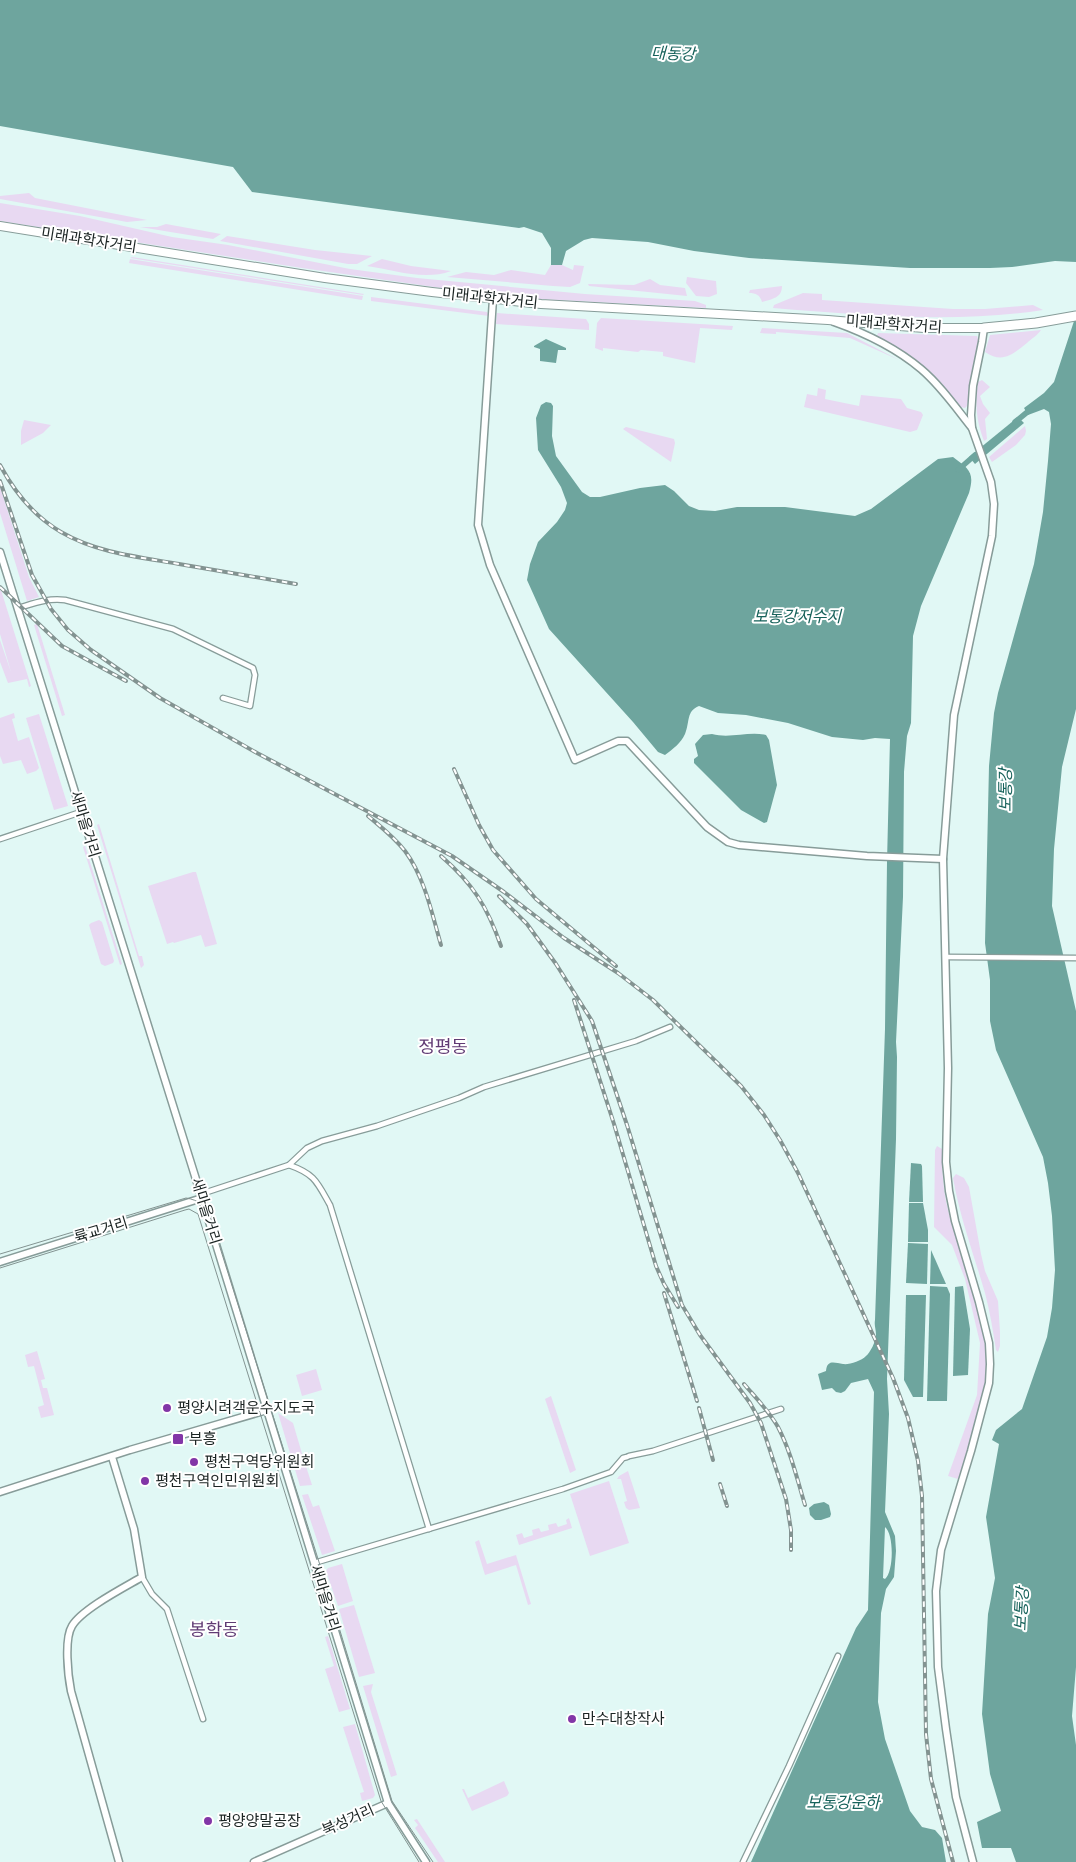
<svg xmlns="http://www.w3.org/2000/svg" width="1076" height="1862" viewBox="0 0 1076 1862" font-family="'Work Sans','Noto Sans KR',sans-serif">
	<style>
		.green { fill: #e8d9f2 }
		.water { fill: #6ea59e; fill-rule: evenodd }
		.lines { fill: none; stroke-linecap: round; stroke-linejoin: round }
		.canal { stroke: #6ea59e; stroke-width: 5.5 }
		.street-casing { stroke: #879c99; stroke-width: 7 }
		.secondary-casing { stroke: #879c99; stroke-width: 9 }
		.primary-casing { stroke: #879c99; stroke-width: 10 }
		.highway-casing { stroke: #879c99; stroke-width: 11 }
		.street { stroke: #fff; stroke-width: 4.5 }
		.secondary { stroke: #fff; stroke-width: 6 }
		.primary { stroke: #fff; stroke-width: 8 }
		.highway { stroke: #fff; stroke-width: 9 }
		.tram { stroke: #839391; stroke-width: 1 }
		.rail-casing { stroke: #839391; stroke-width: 4 }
		.rail { stroke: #fff; stroke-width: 2; stroke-dasharray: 5.5; stroke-linecap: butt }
		.poi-dot { fill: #8236a7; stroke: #fff; stroke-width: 2 }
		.labels { text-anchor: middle; stroke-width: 4; stroke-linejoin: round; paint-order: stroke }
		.street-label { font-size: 15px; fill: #1b2423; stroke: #fff }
		.poi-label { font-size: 15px; fill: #1b2423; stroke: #fff; text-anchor: start }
		.water-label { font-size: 16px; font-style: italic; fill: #17625b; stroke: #fff }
		.quarter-label { font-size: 18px; fill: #603b74; stroke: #fff }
	</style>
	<rect width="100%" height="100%" fill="#e1f8f5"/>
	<g class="green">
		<polygon points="29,193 35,198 147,220 127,222 0,199 0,196"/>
		<polygon points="0,203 80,216 172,237 228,245 350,269 417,278 585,294 695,301 706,305 706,308 540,299 455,290 302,268 0,221"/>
		<polygon points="166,224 221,234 213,239 140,227 157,227"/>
		<polygon points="227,236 315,250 372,256 357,264 348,264 220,241"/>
		<polygon points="132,257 364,294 363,295 130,258"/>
		<polygon points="130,259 363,296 362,300 129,263"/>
		<path d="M 382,259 L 411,266 L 451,271 C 424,281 394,270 367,266 Z"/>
		<polygon points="551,265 562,265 573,270 574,265 584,266 580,283 570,287 553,286 447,277 466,272 494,275 511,270 545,275"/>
		<polygon points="687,277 716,281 717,294 709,297 696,296 686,283"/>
		<polygon points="650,279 660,285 685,288 687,296 589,286 588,284 634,285"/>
		<path d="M 782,286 C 782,298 772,299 762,302 C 760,295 756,293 749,293 L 750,290 Z"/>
		<path d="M 803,293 L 822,294 L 822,300 L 953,309 L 985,309 L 1033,305 L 1043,310 C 954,324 862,315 773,308 L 774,305 Z"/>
		<polygon points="371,297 487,312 489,316 371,301"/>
		<polygon points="497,313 586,319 589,324 589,330 496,324"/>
		<polygon points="601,318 733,326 732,330 700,328 695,363 663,356 663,352 641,350 638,352 603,348 603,351 595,348 597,323"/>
		<polygon points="762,328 847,333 899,360 850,338 776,332 776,334 760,333"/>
		<path d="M 1041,330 C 1037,336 1032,338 1027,343 C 1013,354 1003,364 985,352 L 990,335 Z"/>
		<polygon points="878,333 977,336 979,342 967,406 965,408 961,407 942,384 928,371 894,346 877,336"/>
		<path d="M 982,380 L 990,387 L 980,396 L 983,404 L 990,413 L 985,419 L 987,439 L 984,441 C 976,420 975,404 978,382 Z"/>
		<polygon points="818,388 826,390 825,399 859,406 861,395 901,399 907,408 921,412 923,415 917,430 910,432 804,407 807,394 817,396"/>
		<polygon points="24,420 51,425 43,433 21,445 21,431"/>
		<polygon points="1025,426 1026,431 1025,435 1016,445 992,462 989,457"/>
		<polygon points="626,427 674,439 675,443 671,462 623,429"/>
		<polygon points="0,487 29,577 39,597 27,601 0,513"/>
		<polygon points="1,590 31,686 29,687 27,679 8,683 0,662 0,640 11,672 0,634 0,591"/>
		<polygon points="37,624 65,715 62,716 34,625"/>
		<polygon points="14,713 15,718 12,719 18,741 29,737 39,768 36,771 27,774 21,760 3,764 0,756 0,718"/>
		<polygon points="39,714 68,806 54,810 26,718"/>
		<polygon points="99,824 139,956 142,956 144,965 141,968 97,825"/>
		<polygon points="85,846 122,964 120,965 83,847"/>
		<polygon points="193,872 196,872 217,944 205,947 201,935 174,943 173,942 167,944 148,886"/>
		<polygon points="99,920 102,922 114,961 113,963 105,966 101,964 89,925 91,923"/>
		<path d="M 937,1146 L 942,1149 C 942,1170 943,1190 948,1210 C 961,1261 988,1312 987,1365 C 987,1399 970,1447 958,1479 L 948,1476 L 977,1395 L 980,1343 L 965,1279 L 952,1245 L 934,1227 L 935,1150 Z"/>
		<path d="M 956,1174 L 964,1178 L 969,1187 L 981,1254 L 985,1271 L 998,1301 L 1000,1332 L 1000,1346 L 998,1352 L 996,1350 C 993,1331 990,1312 985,1293 C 974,1255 960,1218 953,1178 Z"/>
		<polygon points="37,1351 45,1379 41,1380 43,1388 47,1388 54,1415 41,1418 38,1407 44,1405 34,1366 28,1367 25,1355"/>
		<polygon points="316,1369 322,1390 302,1396 296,1375"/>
		<polygon points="551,1396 576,1470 570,1473 545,1399"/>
		<polygon points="278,1413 293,1423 303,1457 292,1460"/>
		<polygon points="304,1460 312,1485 300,1486 293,1463"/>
		<polygon points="628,1471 640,1508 629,1510 626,1508 624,1502 627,1501 621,1479 617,1479 619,1476"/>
		<polygon points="609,1481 629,1543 590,1556 570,1494"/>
		<polygon points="308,1494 313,1507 319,1505 335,1551 322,1555 302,1495"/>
		<polygon points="569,1518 572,1528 519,1545 516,1535 522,1533 524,1538 533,1535 532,1530 539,1528 541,1532 549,1530 548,1525 556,1523 558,1527 567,1524 566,1520"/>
		<polygon points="479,1540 487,1564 516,1555 531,1604 528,1605 516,1565 485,1575 475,1542"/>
		<polygon points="342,1564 353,1601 338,1606 326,1571 328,1568"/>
		<polygon points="354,1605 375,1673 359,1677 339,1609"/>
		<polygon points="328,1636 350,1709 339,1712 325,1669 334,1666 325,1637"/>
		<polygon points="373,1684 371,1692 397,1775 391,1777 363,1686"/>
		<polygon points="355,1724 375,1795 373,1798 362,1801 360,1793 364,1792 343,1727"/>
		<polygon points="504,1781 509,1793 507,1796 472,1811 462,1789 464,1789 468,1798"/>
		<polygon points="417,1819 445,1862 438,1862 415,1828 418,1825 414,1820"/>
	</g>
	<g class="water">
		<polygon points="0,0 1076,0 1076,262 1055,261 1012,267 990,268 910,268 749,258 694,251 648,242 592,238 584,240 566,251 562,265 551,265 551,248 542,233 524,227 519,228 252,192 233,167 0,126"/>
		<polygon points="1076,315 1076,709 1062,767 1054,849 1052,906 1076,1011 1076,1667 1072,1716 1076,1745 1076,1862 1016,1862 1011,1848 982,1848 977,1822 1001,1811 990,1774 982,1714 988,1614 995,1578 986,1517 999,1444 992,1440 996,1430 1022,1409 1047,1337 1052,1308 1055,1270 1052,1216 1048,1183 1043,1157 996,1050 990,1021 990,980 985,943 989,766 994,713 998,693 1034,564 1043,512 1048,461 1051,424 1049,412 1044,409 1028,415 1024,408 1044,393 1054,382"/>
		<polygon points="546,339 566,348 566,350 558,350 556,363 540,361 540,349 534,347 534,346"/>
		<path d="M 546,402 L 551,403 L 553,406 L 552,436 L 556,456 L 582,492 L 590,497 L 600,497 L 640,488 L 665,485 L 674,491 L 689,506 L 699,510 L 715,511 L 737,507 L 785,507 L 855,516 L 871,509 L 938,459 L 953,457 C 969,469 975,472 969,493 L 921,606 L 913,636 L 911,723 L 907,736 L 904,772 L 903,897 L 896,1042 L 897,1057 L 896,1139 L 887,1379 L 889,1414 L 885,1512 L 895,1536 L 896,1551 L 894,1577 L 886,1589 L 881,1613 L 878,1702 L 885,1739 L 910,1811 L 922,1827 L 935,1830 L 942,1838 L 946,1862 L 751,1862 L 856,1628 L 868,1610 L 874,1392 L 868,1379 L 851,1383 L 845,1391 L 841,1393 L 836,1392 L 832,1388 L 822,1390 L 818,1374 L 826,1371 C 827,1359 835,1363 843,1364 C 849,1365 861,1361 866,1356 C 870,1353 876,1341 876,1335 C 876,1329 874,1326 875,1320 L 885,1029 L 887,862 L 890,739 L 875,738 L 863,740 L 832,737 L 788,723 L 746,715 L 718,713 L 699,706 C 686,711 690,722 685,734 C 681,743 673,749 665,755 L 658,752 L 633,722 L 549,629 L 527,580 L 530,564 L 538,542 L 557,522 L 565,510 L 567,503 L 561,487 L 538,450 L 536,418 L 541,405 ZM 885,1527 C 894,1534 894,1571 885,1579 L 883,1578 Z"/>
		<polygon points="1018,417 1024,423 975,464 969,457"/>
		<path d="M 712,734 C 730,739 748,731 766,735 L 769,740 L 777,785 L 767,822 L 764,823 L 741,810 L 694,763 L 694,759 L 698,756 L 695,744 L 703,735 Z"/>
		<polygon points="911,1163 921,1164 922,1166 923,1202 909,1202"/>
		<polygon points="909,1203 923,1203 928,1230 928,1242 908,1242"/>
		<polygon points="908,1243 928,1244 927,1284 906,1283"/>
		<polygon points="931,1250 946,1284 930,1284"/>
		<polygon points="930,1286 947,1287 950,1294 947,1401 927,1401"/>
		<polygon points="963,1286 970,1329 968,1375 953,1376 955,1287"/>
		<polygon points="906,1295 926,1295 923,1397 913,1397 904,1380"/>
		<polygon points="824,1502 829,1505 831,1514 830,1517 821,1520 815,1520 810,1515 809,1508 814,1504"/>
	</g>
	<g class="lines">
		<g class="canal">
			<polyline points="1015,422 1031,409"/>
			<polyline points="958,470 975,455"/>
		</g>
		<defs>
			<g id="street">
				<path d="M 18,608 C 35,603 47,598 65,600 L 173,629 L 253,668 L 255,675 L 250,706 L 223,698"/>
				<polyline points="0,839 81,812"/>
				<polyline points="946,957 1076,958"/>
				<path d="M 289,1165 C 315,1174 317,1182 330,1205 L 429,1529"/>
				<polyline points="201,1194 289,1165 307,1148 322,1141 377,1126 459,1098 484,1087 636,1041 670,1027"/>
				<polyline points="629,1456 653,1451 781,1409"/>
				<polyline points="314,1563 563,1489 611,1472 623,1458 627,1457"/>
				<polyline points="142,1577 152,1594 167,1609 203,1719"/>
				<polyline points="743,1862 789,1766 838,1656"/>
			</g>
			<g id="secondary">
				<polyline points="493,299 478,525 490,565 575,760 618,741 627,741 707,827 728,842 739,845 867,856 943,859"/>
				<path d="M 834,322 C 865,333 896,348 921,369 C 941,386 956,408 972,428"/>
				<polyline points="0,552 195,1176 388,1803 426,1862"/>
				<polyline points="0,1262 202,1198"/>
				<path d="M 112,1457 L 134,1529 L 142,1577 C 125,1587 82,1609 72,1626 C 64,1639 68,1676 71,1691 L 119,1862"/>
				<polyline points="0,1492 130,1450 267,1410"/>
				<polyline points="254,1862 388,1803"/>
				<polyline points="973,1862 956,1797 946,1729 938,1667 936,1591 941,1550 971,1451 989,1383 990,1364 989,1343 979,1302 955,1221 949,1191 946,1162 948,1068 943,859 954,715 992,536 994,504 991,482 972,428 971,415 973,386 982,342 984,328"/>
			</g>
			<polyline id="primary" points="0,226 325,278 432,292 541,304 828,320 924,328 984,328"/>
			<polyline id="highway" points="984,328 1036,323 1076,316"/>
		</defs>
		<use href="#street" class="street-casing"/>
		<use href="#secondary" class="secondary-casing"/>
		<use href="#primary" class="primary-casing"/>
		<use href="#highway" class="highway-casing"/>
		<use href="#street" class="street"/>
		<use href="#secondary" class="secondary"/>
		<use href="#primary" class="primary"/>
		<use href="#highway" class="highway"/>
		<g class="tram">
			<path d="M 0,1254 L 186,1198 C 199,1200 206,1206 211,1219 L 319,1562 L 392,1801 L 433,1862"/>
			<polyline points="0,1268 185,1210 189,1209 198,1214 381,1801 419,1862"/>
		</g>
		<defs>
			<g id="rail">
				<path d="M 0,465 C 14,491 35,517 61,532 C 97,553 139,557 179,564 C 218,571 257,577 296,584"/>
				<polyline points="0,481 32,575 51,609 68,630 91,650 160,698 257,753 452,856 504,892 564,938 618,973 653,1000 741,1086 764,1115 780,1140 798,1173 893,1378 908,1418 918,1461 922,1496 926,1734 931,1779 953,1862"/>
				<polyline points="0,587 62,646 126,681"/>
				<polyline points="454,769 479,825 493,850 536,899 616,966"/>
				<path d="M 368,816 C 381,827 394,837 405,851 C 425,878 432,914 441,945"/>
				<path d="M 441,856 C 473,884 487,906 501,946"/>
				<polyline points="499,896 527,924 556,964 592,1021 627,1125 682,1305 700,1335 750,1403 761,1423 786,1499 791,1530 791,1550"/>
				<polyline points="574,1000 614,1124 656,1266 664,1284 678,1307"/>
				<polyline points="664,1293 697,1401"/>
				<path d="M 744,1384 C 756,1398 769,1411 778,1427 C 791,1452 797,1479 805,1505"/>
				<polyline points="699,1408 713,1460"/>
				<polyline points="720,1484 727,1506"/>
			</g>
		</defs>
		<use href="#rail" class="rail-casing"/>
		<use href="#rail" class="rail"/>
	</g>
	<g class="poi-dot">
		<circle cx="167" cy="1408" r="5"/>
		<rect x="172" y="1433" width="12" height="12" rx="2.5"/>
		<circle cx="194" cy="1462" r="5"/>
		<circle cx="145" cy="1481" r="5"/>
		<circle cx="572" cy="1719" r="5"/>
		<circle cx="208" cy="1821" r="5"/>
	</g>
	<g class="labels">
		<g class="street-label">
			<text transform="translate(89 240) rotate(9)" y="5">미래과학자거리</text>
			<text transform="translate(490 298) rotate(6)" y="5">미래과학자거리</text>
			<text transform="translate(894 324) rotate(4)" y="5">미래과학자거리</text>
			<text transform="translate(85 824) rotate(73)" y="5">새마을거리</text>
			<text transform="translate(206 1211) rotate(73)" y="5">새마을거리</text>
			<text transform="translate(101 1230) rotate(-17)" y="5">륙교거리</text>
			<text transform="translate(325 1598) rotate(73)" y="5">새마을거리</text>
			<text transform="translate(348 1820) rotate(-24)" y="5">북성거리</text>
		</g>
		<g class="poi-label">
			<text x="177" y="1413">평양시려객운수지도국</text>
			<text x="189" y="1444">부흥</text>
			<text x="204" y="1467">평천구역당위원회</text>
			<text x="155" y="1486">평천구역인민위원회</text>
			<text x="582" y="1724">만수대창작사</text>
			<text x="218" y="1826">평양양말공장</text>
		</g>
		<g class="water-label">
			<text transform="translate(673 53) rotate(2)" y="6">대동강</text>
			<text x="797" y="622">보통강저수지</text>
			<text transform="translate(1005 790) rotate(-90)" y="6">보통강</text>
			<text transform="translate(1021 1609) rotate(-87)" y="6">보통강</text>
			<text x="843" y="1808">보통강운하</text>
		</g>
		<g class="quarter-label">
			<text x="443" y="1053">정평동</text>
			<text x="214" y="1636">봉학동</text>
		</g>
	</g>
</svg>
